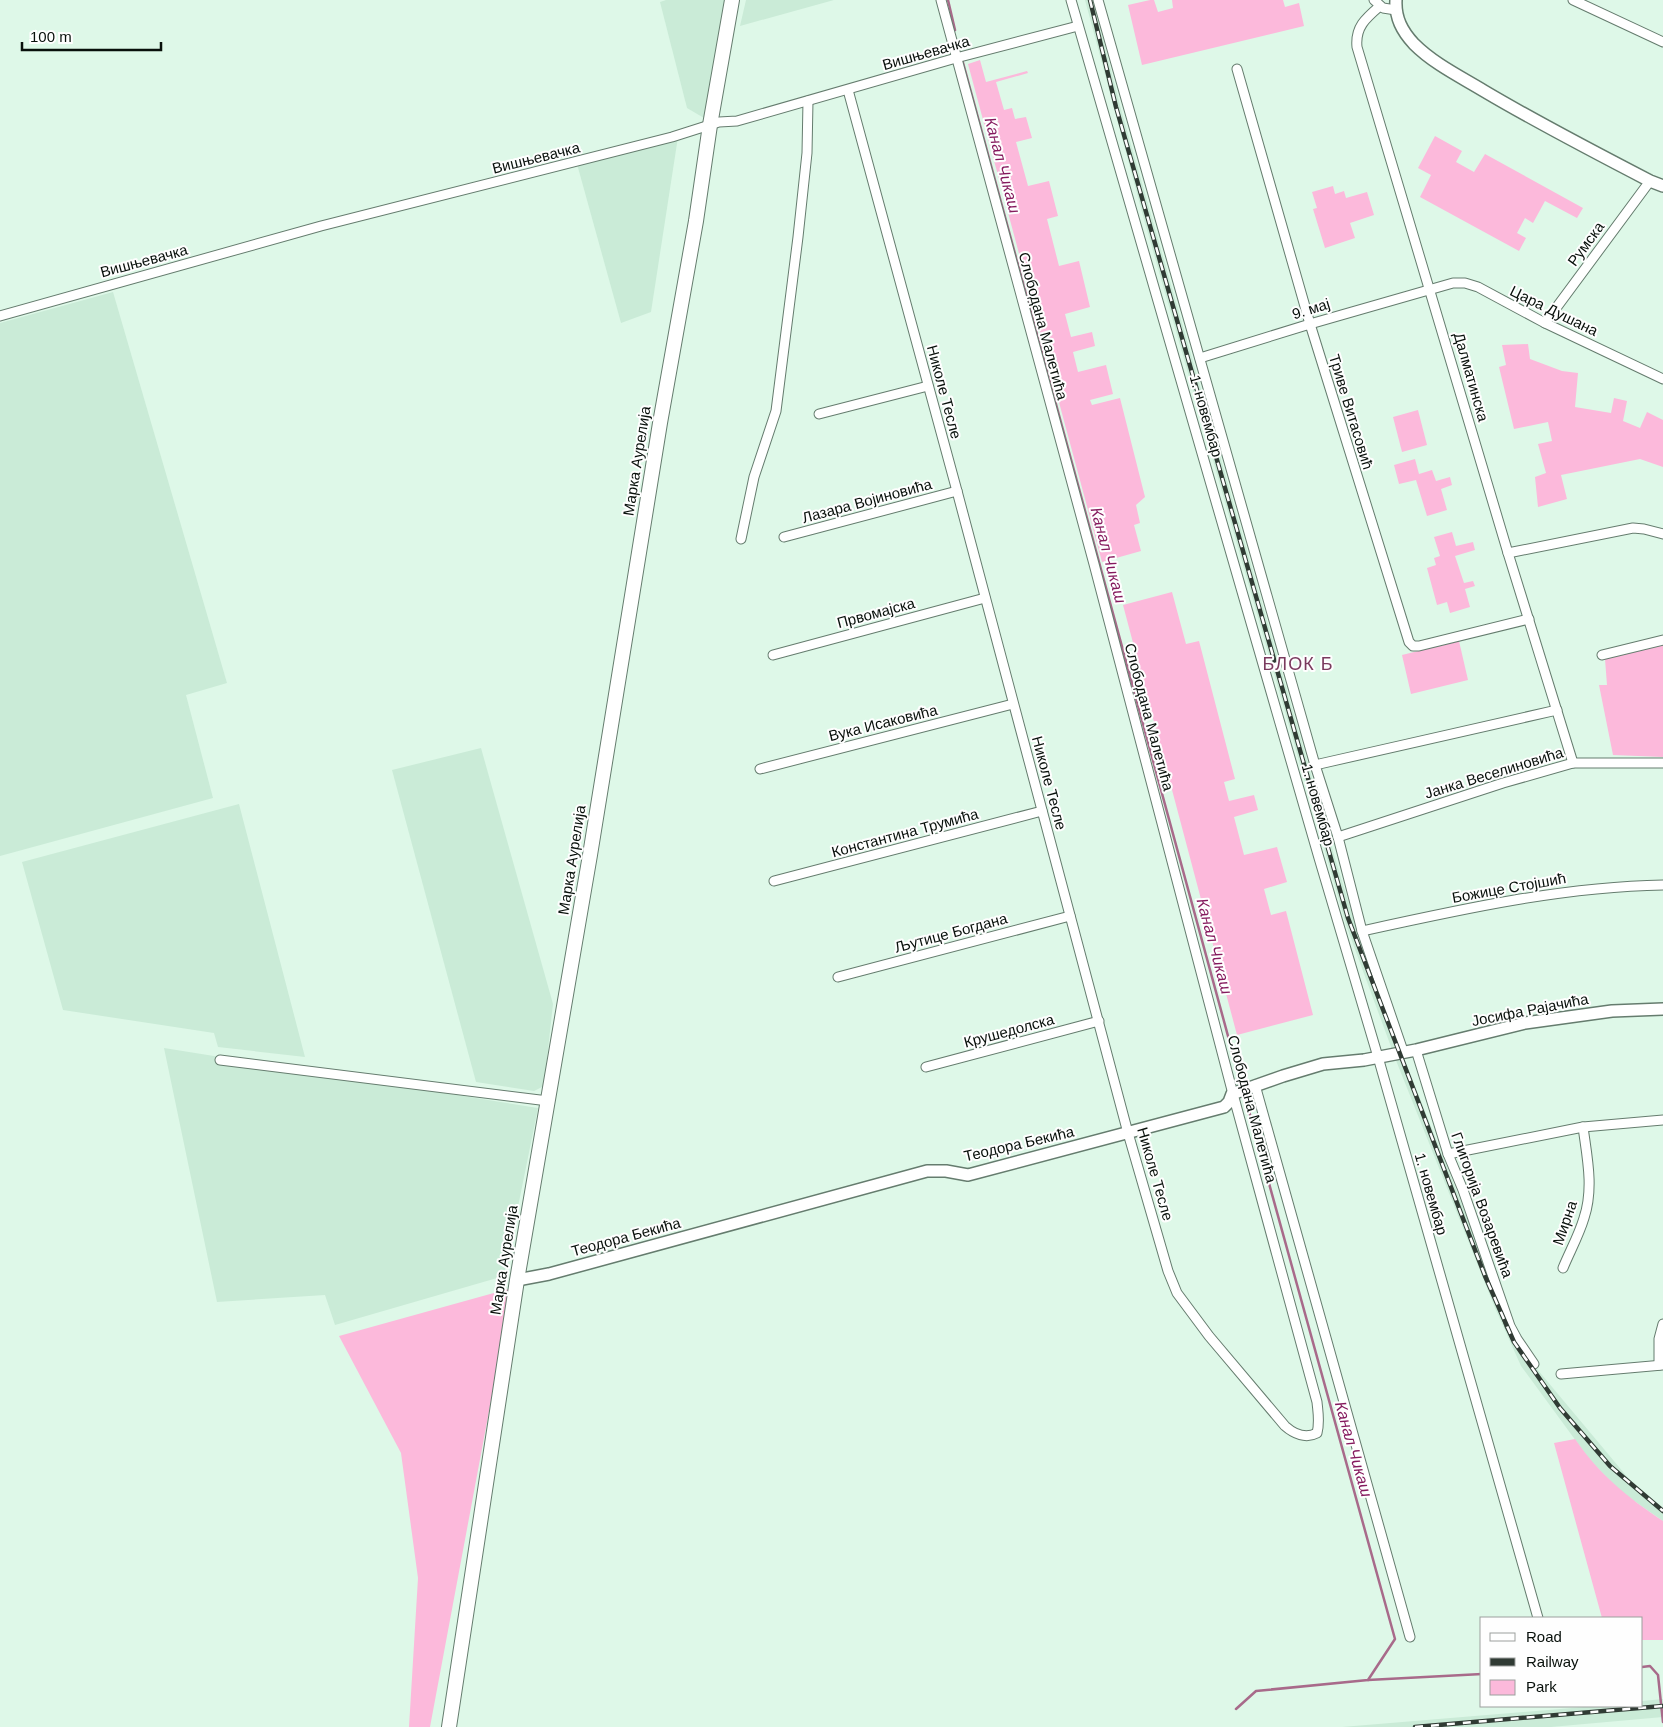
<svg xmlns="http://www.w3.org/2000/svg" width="1663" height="1727" viewBox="0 0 1663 1727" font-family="Helvetica,sans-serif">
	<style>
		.built { fill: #caebd7 }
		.green { fill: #fcb9db }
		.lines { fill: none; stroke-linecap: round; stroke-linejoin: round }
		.stream { stroke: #a86a8a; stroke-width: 2.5 }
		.minor-casing { stroke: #657c6e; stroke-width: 11 }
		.tertiary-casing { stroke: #657c6e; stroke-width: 14 }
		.primary-casing { stroke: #657c6e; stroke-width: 16 }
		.minor { stroke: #fff; stroke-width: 9 }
		.tertiary { stroke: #fff; stroke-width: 11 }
		.primary { stroke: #fff; stroke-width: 14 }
		.rail-casing { stroke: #303b34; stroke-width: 4.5 }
		.rail { stroke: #fefefe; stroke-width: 2.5; stroke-dasharray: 8; stroke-linecap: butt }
		.labels { text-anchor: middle; stroke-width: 4; stroke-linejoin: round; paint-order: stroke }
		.street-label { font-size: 15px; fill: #08100b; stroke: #fefefe }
		.water-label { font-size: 16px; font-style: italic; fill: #851a5e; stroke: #fefefe }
		.quarter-label { font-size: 18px; letter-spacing: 1px; fill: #7a3a5e; stroke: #fefefe }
	</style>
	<rect width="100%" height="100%" fill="#def8e8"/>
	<g class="built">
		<polygon points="666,0 725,0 704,118 687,108 660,2"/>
		<polygon points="746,0 834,0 740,26"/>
		<polygon points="1085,0 1093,0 1122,113 1335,858 1364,953 1398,1043 1512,1331 1527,1357 1629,1479 1663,1509 1663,1521 1620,1491 1590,1460 1521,1366 1495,1308 1397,1063 1346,925 1143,216"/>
		<polygon points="678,137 651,312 621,323 577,164"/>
		<polygon points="113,292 227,683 186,695 213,798 0,856 0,323"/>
		<polygon points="481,748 553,1004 544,1086 534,1091 476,1082 392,770"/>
		<polygon points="239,804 305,1057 218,1047 214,1033 63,1010 22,862"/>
		<polygon points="164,1048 538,1108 504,1276 335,1325 325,1295 217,1302"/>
		<polygon points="1663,1699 1663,1717 1551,1727 1342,1727 1596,1706 1642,1706 1642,1701"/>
	</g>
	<g class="green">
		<polygon points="1150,0 1154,0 1158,12 1173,8 1172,0 1283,0 1285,7 1299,3 1304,26 1142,65 1128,5"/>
		<polygon points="980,60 986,82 1027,71 1028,73 996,82 1004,110 1012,108 1015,119 1026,117 1032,138 1016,142 1028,186 1049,181 1058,216 1047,219 1059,266 1079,261 1090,307 1065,314 1071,337 1092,332 1095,346 1073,352 1078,372 1106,365 1113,394 1090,400 1092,405 1120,398 1145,497 1136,505 1140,523 1134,525 1141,551 1102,562 968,64"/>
		<polygon points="1435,136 1462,151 1456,162 1474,172 1485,154 1583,208 1577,218 1545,201 1533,223 1525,218 1517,233 1526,238 1519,251 1420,197 1431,175 1418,168"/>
		<polygon points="1333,186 1335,194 1344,191 1346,198 1367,192 1374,215 1350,223 1355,238 1325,248 1313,209 1317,208 1312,192"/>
		<polygon points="1528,344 1530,359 1562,371 1578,373 1575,407 1611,413 1614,398 1627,401 1623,421 1640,428 1647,412 1663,420 1663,467 1640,459 1561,475 1567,499 1538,507 1535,477 1546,473 1538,444 1552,441 1548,422 1514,429 1499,367 1506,365 1502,345"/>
		<polygon points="1418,410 1427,445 1402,452 1393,417"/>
		<polygon points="1415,459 1419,474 1432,470 1436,481 1450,477 1452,485 1441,489 1447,510 1427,516 1416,480 1399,484 1394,465"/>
		<polygon points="1452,532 1456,546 1473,542 1475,550 1455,556 1464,583 1473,581 1475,586 1465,589 1470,607 1450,613 1447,602 1437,605 1427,568 1436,565 1434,558 1440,556 1434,537"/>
		<polygon points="1172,592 1186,644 1199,641 1235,779 1224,782 1229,801 1254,795 1258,810 1234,817 1244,855 1277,847 1287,882 1264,889 1271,915 1286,911 1313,1015 1237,1035 1123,605"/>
		<polygon points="1459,641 1468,680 1411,694 1402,655"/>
		<polygon points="1663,645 1663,757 1613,755 1599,685 1607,685 1605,659 1647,647"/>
		<polygon points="512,1288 430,1727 409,1727 418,1578 401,1453 339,1336"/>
		<path d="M 1575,1439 C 1600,1475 1627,1497 1663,1521 L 1663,1640 L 1642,1640 L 1642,1618 L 1602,1618 L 1554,1443 Z"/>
	</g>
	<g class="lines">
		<g class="stream">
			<polyline points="948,0 955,30"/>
			<polyline points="962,59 1234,1058"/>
			<polyline points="1642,1667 1650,1666 1658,1675 1663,1722"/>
			<polyline points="1368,1680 1482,1674"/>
			<polyline points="1236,1709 1256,1691 1368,1680 1395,1639 1244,1093"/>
		</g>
		<defs>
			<g id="minor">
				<polyline points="1071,0 1319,858 1378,1057 1538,1618"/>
				<polyline points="1098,0 1315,765 1338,837 1362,931 1403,1051"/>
				<polyline points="1374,0 1383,8 1396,10"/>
				<polyline points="1573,0 1663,42"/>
				<path d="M 1380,6 C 1366,18 1355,27 1357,47 L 1508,553 L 1573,763"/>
				<polyline points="1237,69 1310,324 1409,642 1413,646 1419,646 1529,619"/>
				<path d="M 848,90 L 957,491 L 1128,1133 L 1168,1271 L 1177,1293 L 1209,1336 L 1285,1426 C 1294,1434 1306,1439 1317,1433 C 1320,1422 1318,1413 1317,1402 L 1233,1094 L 1094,564 L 941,0"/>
				<polyline points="0,316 321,226 672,137 719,122 737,121 956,58 1078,26"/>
				<polyline points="1545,323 1650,181"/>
				<polyline points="1200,358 1310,324 1453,283 1465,283 1478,287 1545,323 1663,379"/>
				<polyline points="819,414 928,386"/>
				<polyline points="784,537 957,491"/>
				<polyline points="741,539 754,477 776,411 798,237 807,153 808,101"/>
				<polyline points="1508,553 1633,528 1644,529 1663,534"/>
				<polyline points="773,655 985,598"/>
				<polyline points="1602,655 1663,640"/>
				<polyline points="1315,765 1557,710"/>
				<polyline points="760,769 1013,704"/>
				<polyline points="1338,837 1503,783 1573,763 1663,763"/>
				<polyline points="774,881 1042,811"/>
				<path d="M 1362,931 C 1462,909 1561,887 1663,885"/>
				<polyline points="838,977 1070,916"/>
				<polyline points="1416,1050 1448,1154 1463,1190 1510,1326 1517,1339 1534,1364"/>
				<polyline points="220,1060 548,1101"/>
				<polyline points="926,1067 1099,1021"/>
				<polyline points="1255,1085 1410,1637"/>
				<polyline points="1448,1154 1583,1127 1663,1120"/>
				<path d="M 1563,1268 C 1570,1251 1579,1235 1584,1218 C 1594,1188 1587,1157 1583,1127"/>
				<polyline points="1659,1365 1659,1339 1663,1324"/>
				<polyline points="1561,1374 1663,1365"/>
			</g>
			<g id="tertiary">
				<path d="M 1396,0 C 1395,18 1402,31 1414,44 C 1434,64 1461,77 1484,91 C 1538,123 1594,152 1650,181 L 1663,186"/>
				<polyline points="517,1280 549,1274 927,1171 946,1171 968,1175 1224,1107 1229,1102 1232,1094 1283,1076 1323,1064 1364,1060 1416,1050 1525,1023 1612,1011 1663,1009"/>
			</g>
			<polyline id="primary" points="449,1727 517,1280 590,855 660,423 696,221 710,125 732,0"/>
		</defs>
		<use href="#minor" class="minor-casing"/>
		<use href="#tertiary" class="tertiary-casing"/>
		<use href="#primary" class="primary-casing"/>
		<use href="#minor" class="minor"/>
		<use href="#tertiary" class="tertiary"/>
		<use href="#primary" class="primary"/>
		<defs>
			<g id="rail">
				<polyline points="1090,0 1116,107 1348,918 1485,1276 1514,1342 1560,1408 1610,1466 1663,1511"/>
				<polyline points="1415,1727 1663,1706"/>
			</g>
		</defs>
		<use href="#rail" class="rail-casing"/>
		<use href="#rail" class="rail"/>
	</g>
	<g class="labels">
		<g class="street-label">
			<text transform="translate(926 53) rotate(-16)" y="5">Вишњевачка</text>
			<text transform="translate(536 158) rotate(-14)" y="5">Вишњевачка</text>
			<text transform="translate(1586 244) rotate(-54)" y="5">Румска</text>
			<text transform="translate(144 261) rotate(-15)" y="5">Вишњевачка</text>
			<text transform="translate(1311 309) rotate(-17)" y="5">9. мај</text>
			<text transform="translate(1554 311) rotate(26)" y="5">Цара Душана</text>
			<text transform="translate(1043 326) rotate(75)" y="5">Слободана Малетића</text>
			<text transform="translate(1471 377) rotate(74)" y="5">Далматинска</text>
			<text transform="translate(944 392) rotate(75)" y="5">Николе Тесле</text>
			<text transform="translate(1351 412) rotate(73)" y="5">Триве Витасовић</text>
			<text transform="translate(1206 416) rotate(74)" y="5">1. новембар</text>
			<text transform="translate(637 461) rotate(-81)" y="5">Марка Аурелија</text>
			<text transform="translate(867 501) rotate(-15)" y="5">Лазара Војиновића</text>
			<text transform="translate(876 613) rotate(-15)" y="5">Првомајска</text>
			<text transform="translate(1149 717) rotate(75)" y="5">Слободана Малетића</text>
			<text transform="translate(883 723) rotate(-14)" y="5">Вука Исаковића</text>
			<text transform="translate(1494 773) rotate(-17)" y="5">Јанка Веселиновића</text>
			<text transform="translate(1049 783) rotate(75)" y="5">Николе Тесле</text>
			<text transform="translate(1318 805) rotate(74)" y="5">1. новембар</text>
			<text transform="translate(905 833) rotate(-15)" y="5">Константина Трумића</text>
			<text transform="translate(572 860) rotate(-81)" y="5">Марка Аурелија</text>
			<text transform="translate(1509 888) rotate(-10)" y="5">Божице Стојшић</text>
			<text transform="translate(951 933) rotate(-15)" y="5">Љутице Богдана</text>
			<text transform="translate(1530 1010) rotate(-11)" y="5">Јосифа Рајачића</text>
			<text transform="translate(1009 1031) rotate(-15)" y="5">Крушедолска</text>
			<text transform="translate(1252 1109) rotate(75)" y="5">Слободана Малетића</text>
			<text transform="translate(1019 1144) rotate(-13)" y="5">Теодора Бекића</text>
			<text transform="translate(1155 1174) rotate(74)" y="5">Николе Тесле</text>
			<text transform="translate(1431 1194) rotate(74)" y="5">1. новембар</text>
			<text transform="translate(1482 1205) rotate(70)" y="5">Глигорија Возаревића</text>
			<text transform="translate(1565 1223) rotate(-71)" y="5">Мирна</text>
			<text transform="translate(626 1237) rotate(-15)" y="5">Теодора Бекића</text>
			<text transform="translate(504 1260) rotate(-81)" y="5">Марка Аурелија</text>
		</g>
		<g class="water-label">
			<text transform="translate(1003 165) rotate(75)" y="6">Канал Чикаш</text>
			<text transform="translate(1109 555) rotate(75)" y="6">Канал Чикаш</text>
			<text transform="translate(1215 946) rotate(75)" y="6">Канал Чикаш</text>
			<text transform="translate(1354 1449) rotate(74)" y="6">Канал Чикаш</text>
		</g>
		<g class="quarter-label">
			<text x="1298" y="670">БЛОК Б</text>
		</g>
	</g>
	<rect x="1480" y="1617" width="162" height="90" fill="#fefefe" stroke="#9c9f9d"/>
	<rect x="1490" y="1633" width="25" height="8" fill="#ffffff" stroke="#9c9f9d"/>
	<text x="1526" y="1642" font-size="15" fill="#08100b">Road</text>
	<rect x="1490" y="1658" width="25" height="8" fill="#303b34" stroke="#9c9f9d"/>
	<text x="1526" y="1667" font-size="15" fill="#08100b">Railway</text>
	<rect x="1490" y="1680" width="25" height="15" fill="#fcb9db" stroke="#9c9f9d"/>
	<text x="1526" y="1692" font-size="15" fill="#08100b">Park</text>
	<path d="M22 42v8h139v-8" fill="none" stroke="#08100b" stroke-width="2.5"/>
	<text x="30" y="42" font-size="15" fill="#08100b" stroke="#fefefe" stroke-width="4" paint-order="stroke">100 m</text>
</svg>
